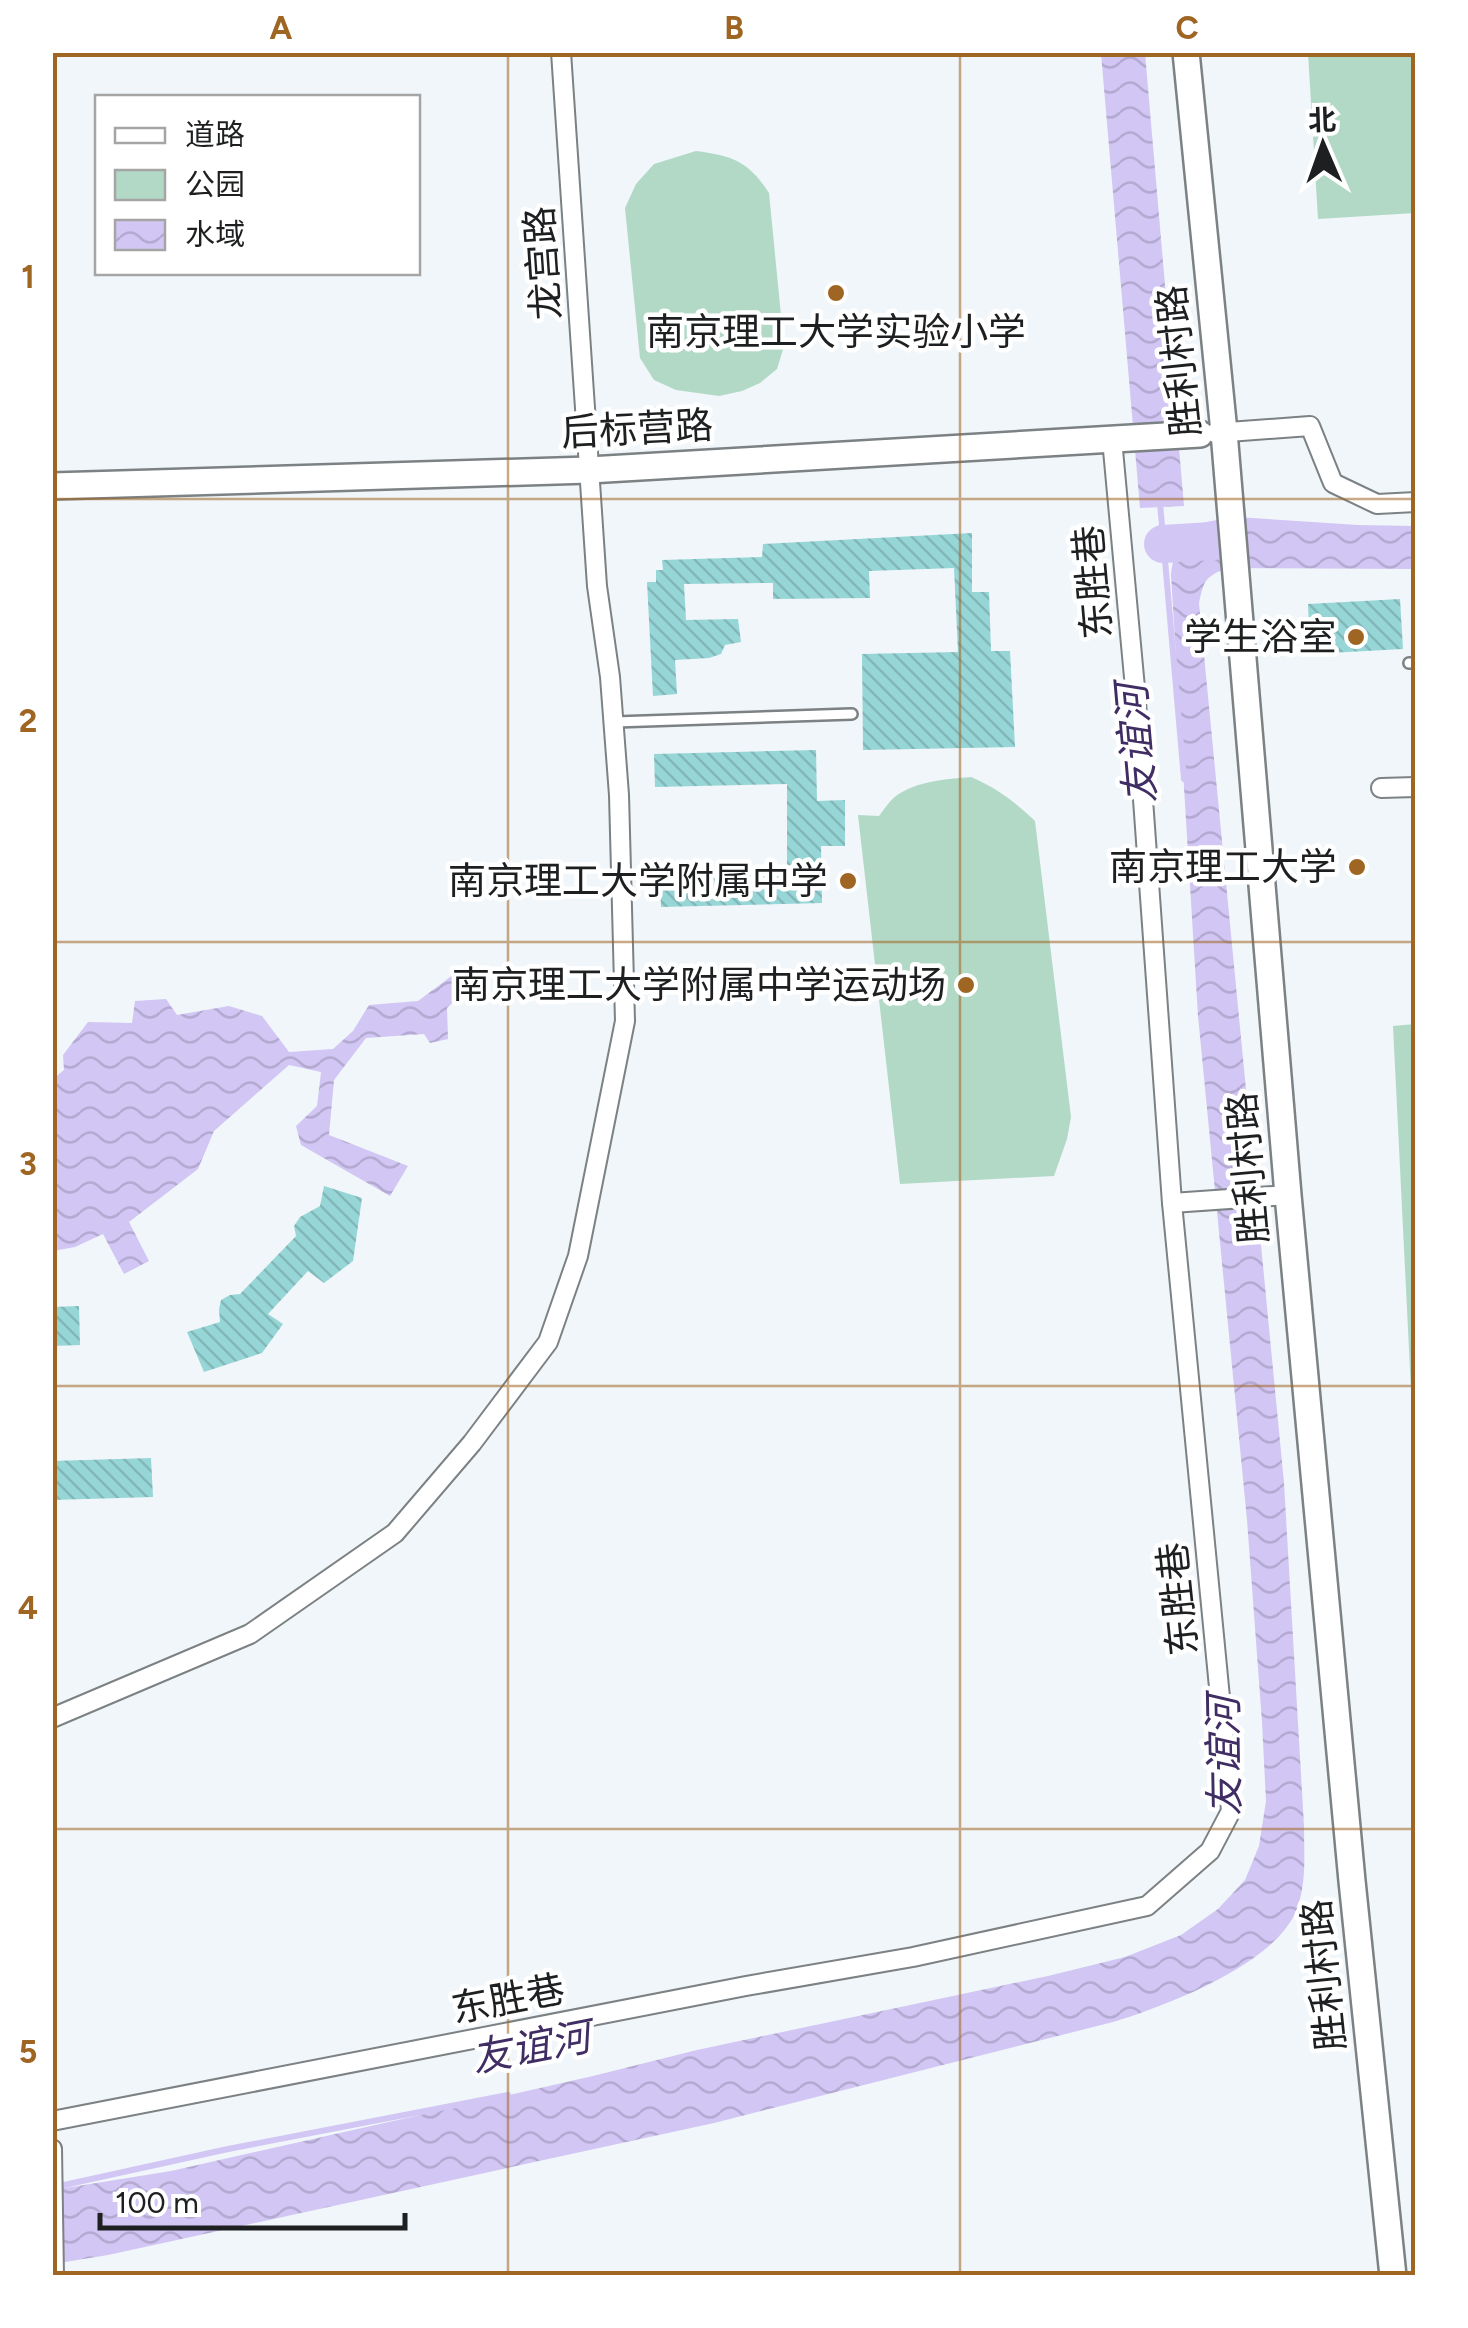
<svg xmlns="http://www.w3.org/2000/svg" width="1468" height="2328" viewBox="0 0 1468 2328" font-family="Figtree,'Noto Sans SC',sans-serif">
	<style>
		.green { fill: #b2d9c6 }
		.water { fill: url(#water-waves) }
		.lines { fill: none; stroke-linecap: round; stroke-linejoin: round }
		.stream { stroke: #d2c6f4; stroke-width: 6 }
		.river { stroke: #d2c6f4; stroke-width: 38 }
		.building { fill: url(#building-back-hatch) }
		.lane-casing { stroke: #7c8183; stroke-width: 14 }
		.street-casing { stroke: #7c8183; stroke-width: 22 }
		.secondary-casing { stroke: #7c8183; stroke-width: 30 }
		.lane { stroke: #fff; stroke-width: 9 }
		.street { stroke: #fff; stroke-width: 18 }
		.secondary { stroke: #fff; stroke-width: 25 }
		.grid { fill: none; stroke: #9e6523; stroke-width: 2.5; stroke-opacity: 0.55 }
		.poi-dot { fill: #9e6523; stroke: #fff; stroke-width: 4 }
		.labels { text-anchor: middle; stroke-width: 9; stroke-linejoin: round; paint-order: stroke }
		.street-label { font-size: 38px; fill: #1d1f20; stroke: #fff }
		.poi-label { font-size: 38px; fill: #1d1f20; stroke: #fff; text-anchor: end }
		.water-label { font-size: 40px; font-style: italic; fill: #3f2d63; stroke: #fff }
		.neatline { fill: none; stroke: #9e6523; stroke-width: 4 }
		.grid-label { font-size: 32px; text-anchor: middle; font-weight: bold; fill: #9e6523 }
	</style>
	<defs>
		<pattern id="water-waves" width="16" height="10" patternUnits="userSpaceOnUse" patternTransform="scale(2.5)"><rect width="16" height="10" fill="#d2c6f4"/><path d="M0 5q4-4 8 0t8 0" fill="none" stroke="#b4aad1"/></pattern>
		<pattern id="building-back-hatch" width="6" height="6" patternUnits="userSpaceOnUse" patternTransform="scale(2.5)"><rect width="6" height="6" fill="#97d6d7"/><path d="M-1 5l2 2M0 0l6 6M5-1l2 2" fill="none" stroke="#82b7b8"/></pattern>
	</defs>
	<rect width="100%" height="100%" fill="#f0f6f9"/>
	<g class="green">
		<polygon points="1308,53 1415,53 1415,213 1318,219"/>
		<path d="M 696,151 C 733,156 748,161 769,193 L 784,346 L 777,369 L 760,383 L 742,391 L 719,396 L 676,390 L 654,380 L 640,358 L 625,208 L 636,184 L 654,164 Z"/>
		<path d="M 971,777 C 997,788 1015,802 1035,821 L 1071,1117 L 1067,1139 L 1054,1176 L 900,1184 L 858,815 L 879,816 C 884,810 889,801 896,796 C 917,781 946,779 971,777 Z"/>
		<polygon points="1415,1024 1416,1024 1415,1471 1393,1026"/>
	</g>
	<g class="water">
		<polygon points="1101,53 1145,53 1184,506 1140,508"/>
		<path d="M 1236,517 L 1358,525 L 1415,526 L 1415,569 L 1227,568 C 1205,577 1204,580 1199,603 L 1284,1483 L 1304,1826 C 1304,1855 1307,1884 1296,1911 C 1274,1965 1165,2006 1113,2022 L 714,2123 L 108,2255 L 53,2264 L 53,2190 L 171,2171 L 593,2076 L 697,2050 L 1048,1976 L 1125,1957 L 1181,1935 L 1218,1909 L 1245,1880 L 1259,1846 L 1266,1801 L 1262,1722 L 1247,1520 L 1198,1016 L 1171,575 C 1178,525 1189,524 1236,517 Z"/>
		<polygon points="465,966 469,987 447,1008 448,1039 430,1043 424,1034 366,1038 334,1080 329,1135 408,1166 390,1196 301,1145 296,1126 317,1106 321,1072 289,1065 214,1131 198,1169 129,1222 149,1261 124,1274 103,1234 75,1247 53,1251 53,1079 64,1070 63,1055 88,1022 132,1023 135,1001 166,999 177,1015 229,1006 262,1016 289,1052 333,1049 353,1031 369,1005 418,1001"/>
	</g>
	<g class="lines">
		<g class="stream">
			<polyline points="1160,503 1184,779"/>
			<polyline points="55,2187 228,2149 508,2095"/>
		</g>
		<polyline class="river" points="1163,544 1228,540"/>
	</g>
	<g class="building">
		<polygon points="972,533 972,592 989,592 991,651 1010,651 1015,747 863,750 862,654 958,652 954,568 869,571 870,598 773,599 773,583 684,584 686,620 738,619 741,642 725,645 721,654 709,658 675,660 677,694 653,696 647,582 656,582 656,570 663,570 662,560 762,557 763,544"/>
		<polygon points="1400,599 1403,649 1310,654 1308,604"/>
		<polygon points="816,750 817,801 845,800 845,846 821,846 822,903 661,907 660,874 787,871 787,784 655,787 654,754"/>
		<polygon points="324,1186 362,1198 353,1261 324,1283 308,1271 268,1314 283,1324 262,1353 204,1372 187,1332 220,1322 219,1309 221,1300 230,1295 240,1294 296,1236 294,1226 300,1217 320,1206"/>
		<polygon points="79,1306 80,1345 52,1346 52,1307"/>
		<polygon points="151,1458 153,1497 52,1500 52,1461"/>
	</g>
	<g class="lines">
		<defs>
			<g id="lane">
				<polyline points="1409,663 1416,663"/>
				<polyline points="615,722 852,714"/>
			</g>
			<g id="street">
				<polyline points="1215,433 1310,426 1333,483 1377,504 1416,502"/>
				<polyline points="1381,788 1416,787"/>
				<polyline points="1172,1203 1288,1195"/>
				<polyline points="52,1718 250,1634 395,1533 472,1443 548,1342 578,1256 625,1021 619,795 610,677 597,586 561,52"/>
				<polyline points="52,2121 746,1986 913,1957 1147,1906 1210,1851 1231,1811 1172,1203 1135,688 1112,439"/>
				<polyline points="52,2149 54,2276"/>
			</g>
			<g id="secondary">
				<polyline points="1186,52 1224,432 1288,1195 1352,1881 1393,2276"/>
				<polyline points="52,486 589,470 1200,434"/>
			</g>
		</defs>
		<use href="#lane" class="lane-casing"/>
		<use href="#street" class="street-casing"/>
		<use href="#secondary" class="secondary-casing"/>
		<use href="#lane" class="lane"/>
		<use href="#street" class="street"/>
		<use href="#secondary" class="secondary"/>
	</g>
	<path class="grid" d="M 508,52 L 508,2276M 960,52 L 960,2276M 52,499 L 1416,499M 52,942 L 1416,942M 52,1386 L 1416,1386M 52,1829 L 1416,1829"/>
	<g class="poi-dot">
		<circle cx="836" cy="293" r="10"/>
		<circle cx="1356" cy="637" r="10"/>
		<circle cx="1357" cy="867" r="10"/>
		<circle cx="848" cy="881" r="10"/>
		<circle cx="966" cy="985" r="10"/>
	</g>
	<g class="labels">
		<g class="street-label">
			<text transform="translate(543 263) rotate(-94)" y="13">龙宫路</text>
			<text transform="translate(1179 361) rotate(-96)" y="13">胜利村路</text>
			<text transform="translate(637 429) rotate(-3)" y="13">后标营路</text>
			<text transform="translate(1093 582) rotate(-95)" y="13">东胜巷</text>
			<text transform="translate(1248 1168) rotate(-95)" y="13">胜利村路</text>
			<text transform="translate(1178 1599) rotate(-96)" y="13">东胜巷</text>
			<text transform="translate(1324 1975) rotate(-96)" y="13">胜利村路</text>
			<text transform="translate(508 1999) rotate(-11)" y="13">东胜巷</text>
		</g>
		<g class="poi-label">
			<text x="836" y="345" text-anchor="middle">南京理工大学实验小学</text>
			<text x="1336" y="650">学生浴室</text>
			<text x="1337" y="880">南京理工大学</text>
			<text x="828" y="894">南京理工大学附属中学</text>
			<text x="946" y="998">南京理工大学附属中学运动场</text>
		</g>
		<g class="water-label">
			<text transform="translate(1136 744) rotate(-95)" y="14">友谊河</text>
			<text transform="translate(1224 1756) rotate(-91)" y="14">友谊河</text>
			<text transform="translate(531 2047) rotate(-11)" y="14">友谊河</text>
		</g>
	</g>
	<rect width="1468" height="2328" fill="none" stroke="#ffffff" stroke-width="110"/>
	<rect x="95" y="95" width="325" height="180" fill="#ffffff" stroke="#a5a5a6" stroke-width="2.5"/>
	<rect x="115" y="128" width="50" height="15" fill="#ffffff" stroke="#a5a5a6" stroke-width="2.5"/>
	<text x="185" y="145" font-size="30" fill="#1d1f20">道路</text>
	<rect x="115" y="170" width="50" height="30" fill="#b2d9c6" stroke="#a5a5a6" stroke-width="2.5"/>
	<text x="185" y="195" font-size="30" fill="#1d1f20">公园</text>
	<rect x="115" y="220" width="50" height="30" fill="url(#water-waves)" stroke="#a5a5a6" stroke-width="2.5"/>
	<text x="185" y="245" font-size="30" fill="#1d1f20">水域</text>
	<g transform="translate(1323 145) rotate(358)" stroke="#ffffff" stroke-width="8" paint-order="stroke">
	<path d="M0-8L18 38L0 25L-18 38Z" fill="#1d1f20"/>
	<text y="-15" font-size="28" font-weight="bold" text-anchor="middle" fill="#1d1f20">北</text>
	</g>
	<path d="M100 2213v15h305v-15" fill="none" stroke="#1d1f20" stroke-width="5"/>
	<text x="115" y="2213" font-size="30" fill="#1d1f20" stroke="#ffffff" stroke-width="8" paint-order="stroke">100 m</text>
	<rect x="55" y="55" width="1358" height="2218" class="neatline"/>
	<g class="grid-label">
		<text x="281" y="39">A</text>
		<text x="734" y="39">B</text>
		<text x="1187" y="39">C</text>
		<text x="28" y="288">1</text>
		<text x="28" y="732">2</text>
		<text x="28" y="1175">3</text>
		<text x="28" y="1619">4</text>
		<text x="28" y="2063">5</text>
	</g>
</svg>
